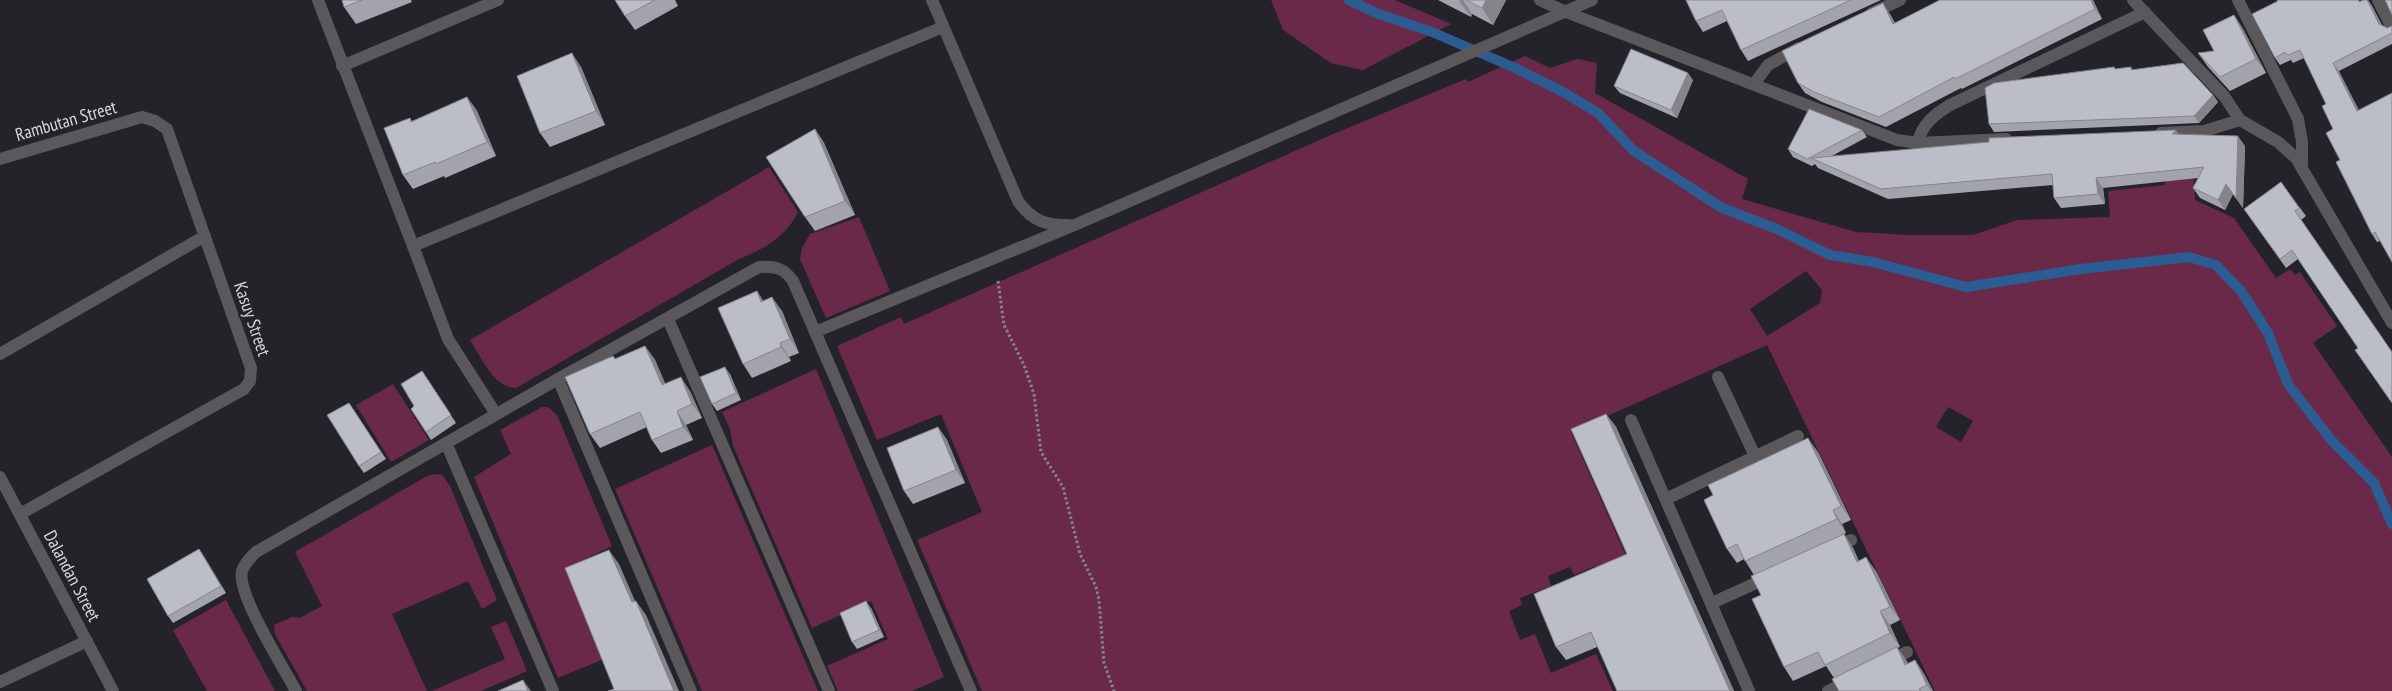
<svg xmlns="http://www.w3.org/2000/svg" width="2392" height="691" viewBox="0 0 2392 691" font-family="'PT Sans Narrow',sans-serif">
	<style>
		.green { fill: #6a2949; fill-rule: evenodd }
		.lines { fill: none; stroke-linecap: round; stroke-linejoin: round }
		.stream { stroke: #2b5c92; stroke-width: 10 }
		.path { stroke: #868489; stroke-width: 3; stroke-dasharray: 2.5 2.5; stroke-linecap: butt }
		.street { stroke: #5b585b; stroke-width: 12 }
		.wall { fill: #a2a3ab }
		.shaded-wall { fill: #84858b }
		.building { fill: #bcbec7; stroke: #84858b }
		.labels { text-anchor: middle; stroke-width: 5; stroke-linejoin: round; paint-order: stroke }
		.street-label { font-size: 18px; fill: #dad8dd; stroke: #25232a }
	</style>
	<rect width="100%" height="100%" fill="#25232a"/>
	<g class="green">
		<polygon points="1271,0 1395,0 1451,24 1363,70 1331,63 1283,30"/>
		<path d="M 1525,56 L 1550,68 L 1577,59 L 1597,63 L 1595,93 L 1748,179 L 1742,199 L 1856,232 L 1909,235 L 1973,235 L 2017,220 L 2110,217 L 2108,191 L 2165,185 L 2163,160 L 2192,158 L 2195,200 L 2234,218 L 2276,278 L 2290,269 L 2295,275 L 2300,272 L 2337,326 L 2313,343 L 2392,457 L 2392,691 L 1935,691 L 1767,345 L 1571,432 L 1686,691 L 1601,579 L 1595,566 L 1574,575 L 1570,567 L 1548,576 L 1551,586 L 1520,598 L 1522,605 L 1509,611 L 1520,640 L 1535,634 L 1551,673 L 1596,654 L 1613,691 L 982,691 L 917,540 L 982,512 L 941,414 L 877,440 L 837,346 L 901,317 L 904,324 L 1333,134 L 1466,79 L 1468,82 ZM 1806,271 L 1822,290 L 1820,303 L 1767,336 L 1750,309 ZM 1948,407 L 1973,421 L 1961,442 L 1936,427 Z"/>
		<path d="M 769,167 L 798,212 C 785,238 764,249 739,259 L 516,388 C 494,388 481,357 470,340 Z"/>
		<polygon points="859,217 890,291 826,318 800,259 802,248 810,234"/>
		<polygon points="816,369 944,677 912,691 838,691 827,666 888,639 871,601 812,628 733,446 730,429 722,412"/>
		<polygon points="393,384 429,440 391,462 356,405"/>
		<polygon points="542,407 548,407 557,415 612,546 566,568 604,659 558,678 474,477 511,454 500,430"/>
		<polygon points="712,445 818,691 702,691 615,489"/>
		<polygon points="435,474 442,475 450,486 497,600 482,609 468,581 392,614 427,691 307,691 275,634 274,625 292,617 300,618 322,606 295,552 427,476"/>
		<polygon points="226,600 275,691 207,691 173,630"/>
		<polygon points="506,621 527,671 481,691 432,691 505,659 491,627"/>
	</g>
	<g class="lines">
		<polyline class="stream" points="1349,0 1376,13 1432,32 1513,67 1563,92 1598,113 1634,151 1722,208 1777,229 1830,255 1873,262 1966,287 2081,269 2189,257 2216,265 2241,291 2268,333 2288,384 2332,441 2374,483 2392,524"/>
		<polyline class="path" points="998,281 1004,325 1024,365 1034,394 1041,452 1063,487 1080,554 1096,587 1099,600 1104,663 1114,691"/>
		<g class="street">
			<polyline points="318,0 413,246 943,27"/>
			<path d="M 932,0 L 1018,201 C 1031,220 1046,226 1069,225"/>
			<polyline points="1540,0 1566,12 1897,140 1918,143 2006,139"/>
			<polyline points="2133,0 2224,96 2240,120 2278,142 2296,158 2392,323"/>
			<polyline points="2238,0 2298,119 2302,142 2302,165"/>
			<polyline points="2378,0 2392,28"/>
			<polyline points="1872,13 1900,0"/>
			<polyline points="342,66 498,0"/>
			<polyline points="1754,84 1768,65 1799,48"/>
			<polyline points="2161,133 2204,131 2240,120"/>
			<path d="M 1918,143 C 1921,125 1935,114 1950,105 L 2145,12"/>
			<polyline points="0,159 142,117 155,121 167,129 251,368 250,381 244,389 20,514"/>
			<polyline points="413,246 448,339 496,414"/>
			<polyline points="668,319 829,691"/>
			<polyline points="815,332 1077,224 1592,0"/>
			<polyline points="0,354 205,236"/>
			<polyline points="1718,377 1755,456"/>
			<polyline points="558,379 691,691"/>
			<polyline points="1631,420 1749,691"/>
			<polyline points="446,443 553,691"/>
			<polyline points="0,477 113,691"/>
			<polyline points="1666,499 1798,436"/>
			<polyline points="1833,548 1851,540"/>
			<polyline points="1712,603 1769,577"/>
			<polyline points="1886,662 1907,652"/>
			<polyline points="0,682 87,641"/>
			<path d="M 296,691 C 284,668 236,593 242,571 C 244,564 250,558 256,552 L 558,379 L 759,267 C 775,266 784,268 793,281 L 971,691"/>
			<polyline points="1828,691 1850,680"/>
		</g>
	</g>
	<g class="wall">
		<polygon points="342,0 411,0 412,2 356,24 344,7"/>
		<polygon points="615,0 675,0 678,6 635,30 625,16"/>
		<polygon points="1438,0 1506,0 1493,25 1472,14 1471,17"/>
		<polygon points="1686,0 1881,0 1748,61 1741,50 1727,21 1703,32 1696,21"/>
		<polygon points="1940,0 2093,0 2102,19 1962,89 1961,88 1886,127 1822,102 1805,93 1798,83 1890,14 1895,23"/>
		<polygon points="2277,0 2359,0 2360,2 2368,0 2372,6 2382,25 2387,28 2392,26 2392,44 2339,71 2380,241 2377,242 2372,234 2340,160 2333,129 2326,104 2304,58 2293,63 2291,60 2280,65 2275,58"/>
		<polygon points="2234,15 2243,29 2266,73 2230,91 2208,67 2198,53 2214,51"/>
		<polygon points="581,67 605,125 550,147 540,133"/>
		<polygon points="2131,67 2132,69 2213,95 2218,102 2199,123 1994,132 1989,124 2116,69"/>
		<polygon points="1693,80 1677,118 1620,93 1614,86"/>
		<polygon points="467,97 477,111 496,156 445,178 444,176 413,189 403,175 410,118 412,121"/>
		<polygon points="815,129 824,143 855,215 815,231 805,217"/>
		<polygon points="1862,130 1867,137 1830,157 2179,135 2245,146 2243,208 2233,194 2225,210 2200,198 2193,188 2198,178 2103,188 2105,204 2061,208 2054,198 2053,185 1888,199 1818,168 1815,164 1812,166 1793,157 1788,149"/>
		<polygon points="2281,182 2306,216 2301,220 2358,348 2298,259 2286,268 2244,209"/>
		<polygon points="757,291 763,301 782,311 799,353 789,357 791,361 752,378 743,364"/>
		<polygon points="645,346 655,360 665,384 690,391 702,418 686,425 693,440 661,453 652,440 647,427 600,448 590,434 615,359"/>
		<polygon points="422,371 456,423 431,440 411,409 414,406"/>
		<polygon points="730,374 741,400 717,411 712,404"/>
		<polygon points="349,403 386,459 364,473 359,466"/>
		<polygon points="1606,414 1616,427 1734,691 1597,647 1566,660 1556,647 1627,554"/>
		<polygon points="938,427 947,440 965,483 913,504 904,491"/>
		<polygon points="1818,452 1851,520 1842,524 1846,533 1844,534 1853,548 1859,561 1876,571 1900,620 1890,625 1900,647 1897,648 1908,664 1915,660 1924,674 1933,691 1839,691 1834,678 1826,666 1793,681 1784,667 1754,575 1744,559 1737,563 1727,549"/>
		<polygon points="199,549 226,593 173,623 168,616"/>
		<polygon points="871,608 884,637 857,649 852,642"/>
	</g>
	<g class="shaded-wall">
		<polygon points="1460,0 1463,0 1472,14 1471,17 1459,1"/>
		<polygon points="1486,0 1506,0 1493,25 1482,8"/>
		<polygon points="2091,0 2093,0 2102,19 2095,9"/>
		<polygon points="2368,0 2372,6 2385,32 2379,24"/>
		<polygon points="1883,3 1890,14 1900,34 1893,24"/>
		<polygon points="2234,15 2243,29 2266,73 2256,59"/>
		<polygon points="572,53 581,67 605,125 596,111"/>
		<polygon points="2333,63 2339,71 2363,118 2357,111"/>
		<polygon points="1688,73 1693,80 1677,118 1671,110"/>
		<polygon points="2213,95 2218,102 2199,123 2194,116"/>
		<polygon points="467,97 477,111 496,156 487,142"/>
		<polygon points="815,129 824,143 855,215 845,201"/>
		<polygon points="2176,130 2183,140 2172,134"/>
		<polygon points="2238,136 2245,146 2243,208 2236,198"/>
		<polygon points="2096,178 2103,188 2105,204 2098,194"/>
		<polygon points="2226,184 2233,194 2225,210 2218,200"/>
		<polygon points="757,291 766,305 761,302"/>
		<polygon points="772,297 782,311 799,353 790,339"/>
		<polygon points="780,343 789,357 791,361 781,347"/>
		<polygon points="645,346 655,360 672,399 662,385"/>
		<polygon points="725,367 730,374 741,400 736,393"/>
		<polygon points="681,377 690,391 702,418 692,404"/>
		<polygon points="677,411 686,425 693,440 683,427"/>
		<polygon points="1606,414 1616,427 1734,691 1730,691"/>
		<polygon points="938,427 947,440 965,483 956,470"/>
		<polygon points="1808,438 1818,452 1851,520 1841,506"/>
		<polygon points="1833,510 1842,524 1846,533 1837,519"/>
		<polygon points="1844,534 1853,548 1866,576 1857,562"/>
		<polygon points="199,549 204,556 226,593 221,586"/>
		<polygon points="609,550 619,564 642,617 632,602"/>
		<polygon points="1866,557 1876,571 1900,620 1890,607"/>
		<polygon points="636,601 646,615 679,691 674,691"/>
		<polygon points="866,601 871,608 884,637 879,630"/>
		<polygon points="1880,611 1890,625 1900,647 1890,633"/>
		<polygon points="1897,647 1907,661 1915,679 1905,665"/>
		<polygon points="1915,660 1924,674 1933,691 1931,691 1927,685"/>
		<polygon points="523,680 531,691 528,691"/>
	</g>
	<g class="building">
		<polygon points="342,0 362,0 344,7"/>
		<polygon points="615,0 655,0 625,16"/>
		<polygon points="1466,0 1486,0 1482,8"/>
		<polygon points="1686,0 1851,0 1741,50 1722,10 1696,21"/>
		<polygon points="1940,0 2091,0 2095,9 1955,79 1954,77 1879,117 1814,92 1798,83 1782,51 1883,3 1893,24"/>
		<polygon points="2277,0 2358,0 2359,2 2363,0 2367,0 2379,24 2387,28 2392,26 2392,33 2333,63 2357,111 2392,93 2392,262 2375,232 2372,234 2336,162 2340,160 2326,133 2333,129 2322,106 2326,104 2300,50 2288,55 2285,52 2275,58 2252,14 2278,1"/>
		<polygon points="2385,0 2392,0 2392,15"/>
		<polygon points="2234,15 2256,59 2220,77 2198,53 2214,51 2203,30"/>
		<polygon points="1631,49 1688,73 1671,110 1614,86"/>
		<polygon points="572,53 596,111 540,133 517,76"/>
		<polygon points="2183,63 2213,95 2194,116 1989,124 1985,88 1994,83 2114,67 2115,69 2131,67 2131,70"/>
		<polygon points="467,97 487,142 436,164 435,162 403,175 384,128 410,118 411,122"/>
		<polygon points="1809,109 1862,130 1807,159 1788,149"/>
		<polygon points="815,129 845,201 805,217 766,157"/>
		<polygon points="2176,130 2172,134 2238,136 2236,198 2226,184 2218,200 2193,188 2204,167 2096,178 2098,194 2054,198 2052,174 1881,189 1811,158 1989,142 1989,138"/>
		<polygon points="2281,182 2299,208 2295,211 2392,352 2392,403 2355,350 2358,348 2292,250 2280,259 2244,209"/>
		<polygon points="757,291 761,302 772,297 790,339 780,343 781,347 743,364 718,308"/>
		<polygon points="645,346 662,385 681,377 692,404 677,411 683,427 652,440 640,412 590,434 565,377 613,356 615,359"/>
		<polygon points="725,367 736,393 712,404 700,377"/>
		<polygon points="422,371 451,415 426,432 411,409 414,406 401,384"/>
		<polygon points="349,403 381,452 359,466 327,415"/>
		<polygon points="1606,414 1730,691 1617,691 1591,632 1556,647 1534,594 1627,554 1571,429"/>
		<polygon points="938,427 956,470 904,491 887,448"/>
		<polygon points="1808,438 1841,506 1833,510 1837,519 1745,561 1737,544 1727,549 1704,500 1713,495 1708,485"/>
		<polygon points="1844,534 1857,562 1866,557 1890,607 1880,611 1890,633 1825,665 1818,652 1784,667 1752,599 1761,595 1751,576"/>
		<polygon points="199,549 221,586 168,616 147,579"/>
		<polygon points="609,550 632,602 636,601 674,691 608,691 614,689 565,568"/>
		<polygon points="866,601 879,630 852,642 840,613"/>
		<polygon points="1897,647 1905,665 1915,660 1927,685 1919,689 1921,691 1839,691 1832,679"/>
		<polygon points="523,680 528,691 498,691"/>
	</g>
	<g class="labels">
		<g class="street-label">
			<text transform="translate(66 121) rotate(-16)" y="6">Rambutan Street</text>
			<text transform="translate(252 319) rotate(71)" y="6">Kasuy Street</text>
			<text transform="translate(72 576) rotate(62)" y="6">Dalandan Street</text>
		</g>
	</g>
</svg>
